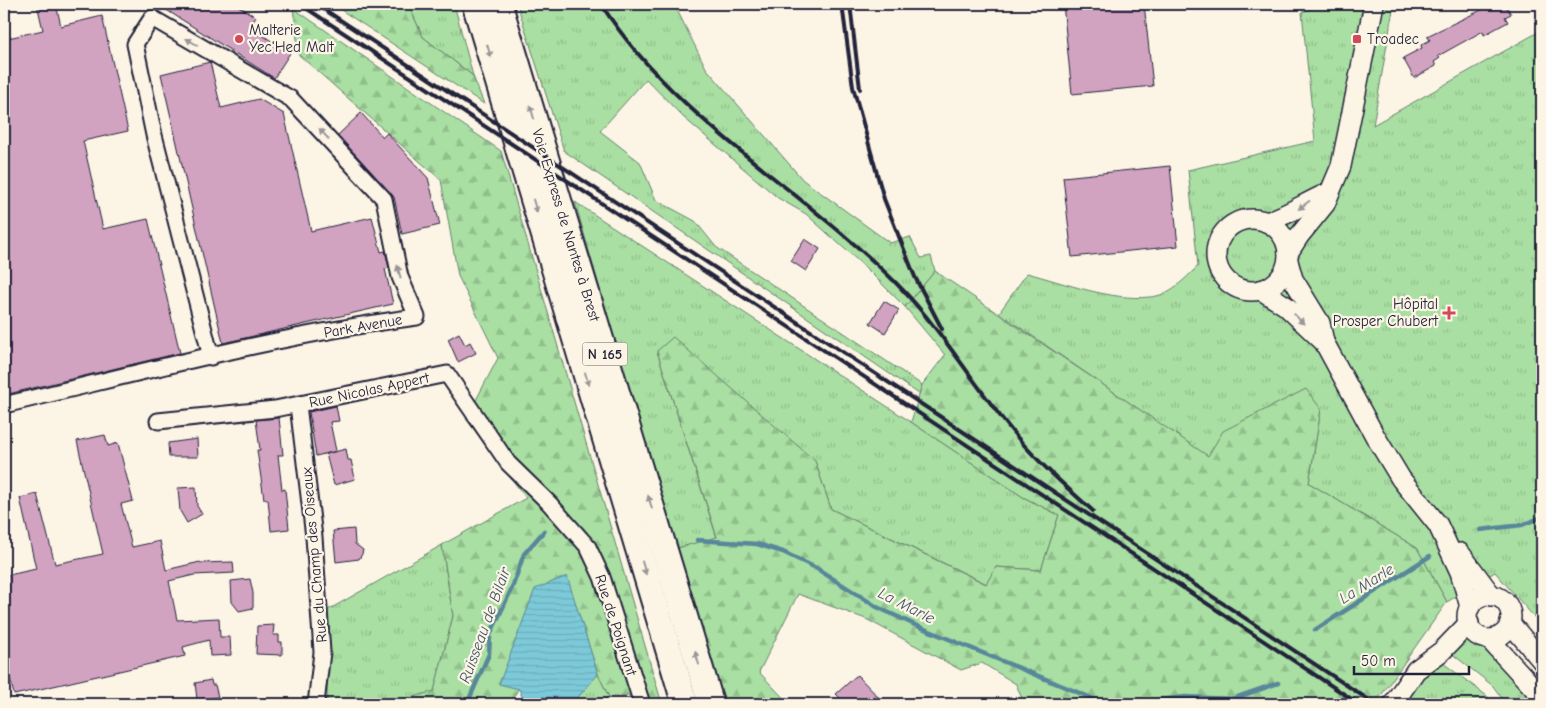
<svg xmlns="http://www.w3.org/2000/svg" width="1546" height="708" viewBox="0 0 1546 708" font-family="'Comic Neue',sans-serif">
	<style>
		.grass { fill: url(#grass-tufts); stroke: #66806e }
		.forest { fill: url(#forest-firs); stroke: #66806e }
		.water { fill: url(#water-rules); stroke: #58879a }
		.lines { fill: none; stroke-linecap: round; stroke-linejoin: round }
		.stream { stroke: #58879a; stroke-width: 4.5 }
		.building { fill: #d2a2c1; stroke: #22223b }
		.minor-casing { stroke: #22223b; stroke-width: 19 }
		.tertiary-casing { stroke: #22223b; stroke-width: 22 }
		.trunk-casing { stroke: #22223b; stroke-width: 29 }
		.minor { stroke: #fcf5e5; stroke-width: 15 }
		.tertiary { stroke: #fcf5e5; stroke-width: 19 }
		.trunk { stroke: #fcf5e5; stroke-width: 25 }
		.rail { stroke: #22223b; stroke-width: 4 }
		.oneway { fill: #9a9698 }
		.poi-dot { fill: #d1495b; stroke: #fcf5e5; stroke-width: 2 }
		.labels { text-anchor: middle; stroke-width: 4.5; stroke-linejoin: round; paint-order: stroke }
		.shield { fill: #fcf5e5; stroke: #63616e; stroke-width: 1 }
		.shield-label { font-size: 14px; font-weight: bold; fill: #22223b }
		.poi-label { font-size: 15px; fill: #22223b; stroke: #fcf5e5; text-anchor: start }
		.street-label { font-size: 15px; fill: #22223b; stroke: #fcf5e5 }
		.water-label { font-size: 16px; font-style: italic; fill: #3d546a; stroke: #fcf5e5 }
	</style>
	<defs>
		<pattern id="grass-tufts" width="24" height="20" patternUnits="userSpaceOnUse" patternTransform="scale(1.25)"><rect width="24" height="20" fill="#a9dfa2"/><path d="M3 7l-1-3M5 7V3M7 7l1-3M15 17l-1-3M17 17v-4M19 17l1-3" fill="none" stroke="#91bf8c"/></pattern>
		<pattern id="forest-firs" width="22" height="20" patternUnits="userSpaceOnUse" patternTransform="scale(1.25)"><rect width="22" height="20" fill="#a9dfa2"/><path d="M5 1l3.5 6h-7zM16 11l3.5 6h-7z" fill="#91bf8c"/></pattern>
		<pattern id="water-rules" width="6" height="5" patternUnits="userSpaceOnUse" patternTransform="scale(1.25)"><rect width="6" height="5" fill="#7ccad9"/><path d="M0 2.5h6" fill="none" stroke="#6badbb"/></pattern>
	</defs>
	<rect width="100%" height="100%" fill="#fcf5e5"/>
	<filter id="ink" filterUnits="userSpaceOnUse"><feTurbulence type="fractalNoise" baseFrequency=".02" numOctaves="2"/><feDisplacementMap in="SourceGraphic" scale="10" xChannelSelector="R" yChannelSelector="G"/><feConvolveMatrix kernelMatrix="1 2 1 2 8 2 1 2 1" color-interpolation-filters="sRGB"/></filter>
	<g filter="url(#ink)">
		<g class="grass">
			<polygon points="408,4 454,4 473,76 423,37"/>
			<polygon points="517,4 674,4 706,68 803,180 890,243 910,237 921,258 931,256 935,271 905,307 867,269 806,214 778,198 683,117 646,79 600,131 640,162 656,200 695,221 716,247 922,385 919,394 564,151"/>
			<path d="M 1325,4 L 1394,4 L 1373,125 L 1542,30 L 1541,625 L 1495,572 L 1447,602 L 1417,548 L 1309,483 L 1321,409 L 1208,457 L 999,313 L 1027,273 C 1065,283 1111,301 1150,297 C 1169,296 1185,279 1198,266 L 1188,170 L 1315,141 L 1302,12 Z"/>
			<polygon points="575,202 911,422 1023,497 1059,515 1041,570 996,567 987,584 831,509 815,461 657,351 717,538 674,549"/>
			<polygon points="442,545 453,616 434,692 389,704 327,704 328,610"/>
			<polygon points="1464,635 1470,641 1492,651 1540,704 1506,704 1493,686 1451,653"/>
			<polygon points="1439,660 1487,696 1493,704 1399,704 1411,685"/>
			<polygon points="598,674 609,697 596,704 572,704"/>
		</g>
		<g class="forest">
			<polygon points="332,4 408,4 423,37 473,76 484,104"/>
			<polygon points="293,8 501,151 662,704 636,704 628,695 609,697 598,674 566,576 499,683 519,688 509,704 389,704 434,691 453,616 442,545 526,498 466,419 498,358 458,276 441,180 299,55"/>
			<polygon points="935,271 1208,456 1223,431 1306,389 1321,409 1309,483 1417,548 1447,602 1375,704 1024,704 1016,684 982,663 961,670 866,619 798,594 759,672 789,704 722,704 674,549 717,537 657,351 673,337 815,461 831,509 986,584 996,567 1041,570 1059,515 1023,497 911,422 922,385 945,355 905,307"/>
		</g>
		<polygon class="water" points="567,576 598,674 572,704 525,704 519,689 499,684 535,589"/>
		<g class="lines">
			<g class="stream">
				<polyline points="1480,530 1522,525 1542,517"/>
				<polyline points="697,540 757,544 783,552 816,568 877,607 915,625 1106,704"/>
				<polyline points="1315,630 1430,556"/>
				<polyline points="467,704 489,654 490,635 512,588 524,554 544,531"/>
				<polyline points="1123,704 1185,697 1232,699 1278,683"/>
			</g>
		</g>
		<g class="building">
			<polygon points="37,4 56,4 61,26 102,16 128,131 83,141 103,229 148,219 180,353 4,395 4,39 43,30"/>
			<polygon points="157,4 235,4 256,17 250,27 290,53 274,78"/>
			<polygon points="1063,4 1144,4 1153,86 1072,94"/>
			<polygon points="1494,4 1505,4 1511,14 1505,17 1508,22 1484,35 1483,31 1438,56 1440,58 1434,62 1436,66 1414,78 1403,58 1422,48 1421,45 1430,40 1427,36"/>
			<polygon points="210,62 221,108 259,99 284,114 311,231 372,217 381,252 385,251 389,268 385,269 393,304 223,343 161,74"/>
			<polygon points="361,113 383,137 387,133 428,178 440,225 402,234 394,197 338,135"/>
			<polygon points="1170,166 1178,246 1072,257 1063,177"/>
			<polygon points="805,239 820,249 806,271 791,261"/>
			<polygon points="884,301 899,310 885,333 870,323"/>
			<polygon points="459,333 465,345 470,342 476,353 458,362 448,339"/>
			<polygon points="336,406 339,421 330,422 336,451 316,456 309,412"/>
			<polygon points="279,418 283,455 278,455 282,490 285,489 289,529 271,531 268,499 264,499 257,450 260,450 256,420"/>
			<polygon points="105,435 108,446 118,443 133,501 121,504 132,547 160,541 166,570 200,562 201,563 233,562 234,573 194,575 169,581 177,620 219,618 220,637 230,637 231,655 210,656 209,640 183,647 185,656 14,695 4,652 4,576 36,569 20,498 37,494 55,564 103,554 77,441"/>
			<polygon points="197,439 198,457 169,457 168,443"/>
			<polygon points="346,449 348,460 351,460 355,479 334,485 326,454"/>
			<polygon points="196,487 197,506 202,514 187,523 180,511 178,488"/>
			<polygon points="354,529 355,544 363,550 362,554 359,559 336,562 333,531"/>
			<polygon points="250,579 253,593 253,608 239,611 232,602 231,581"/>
			<polygon points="274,625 273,635 279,635 279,642 282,642 282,655 256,654 257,626"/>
			<polygon points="857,675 885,704 846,704 836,694"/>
			<polygon points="211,680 212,685 215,685 218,697 197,699 195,683"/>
		</g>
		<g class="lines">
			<defs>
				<g id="minor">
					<path d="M 4,405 C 140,373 278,335 417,317 L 400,277 L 384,199 L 291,99 L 152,18 L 135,44 L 154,135 L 211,357"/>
					<polyline points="298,405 314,537 322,652 316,704"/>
					<polyline points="158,421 275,409 447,374 508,463 549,503 588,547 602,577 642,704"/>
				</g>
				<g id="tertiary">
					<circle cx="1252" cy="255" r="36"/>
					<path d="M 1266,222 C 1289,215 1306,202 1328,193"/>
					<polyline points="1288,253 1299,236 1325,204 1341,166 1374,4"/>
					<polyline points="1288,261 1293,279 1320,323 1324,342 1375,436 1401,479 1438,525 1460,572 1470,607"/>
					<polyline points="1261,290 1286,306 1324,342"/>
					<polyline points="1460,553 1492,596"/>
					<circle cx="1489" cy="617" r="22"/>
					<polyline points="1510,623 1542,661"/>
					<polyline points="1489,639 1542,697"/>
					<polyline points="1393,704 1416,670 1442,651 1469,623"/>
				</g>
				<g id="trunk">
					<polyline points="475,4 685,704"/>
					<polyline points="499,4 711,704"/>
				</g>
			</defs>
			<use href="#minor" class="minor-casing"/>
			<use href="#tertiary" class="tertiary-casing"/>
			<use href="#trunk" class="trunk-casing"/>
			<use href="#minor" class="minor"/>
			<use href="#tertiary" class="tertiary"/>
			<use href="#trunk" class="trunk"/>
			<g class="rail">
				<polyline points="300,4 1359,704"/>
				<polyline points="316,4 1375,704"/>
				<path d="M 601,4 C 675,120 800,187 896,283 C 942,329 975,387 1017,437 C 1040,464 1066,487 1093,511"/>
				<polyline points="842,4 853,87 884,199 915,277 942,329"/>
				<polyline points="850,4 860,89"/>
			</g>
		</g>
		<defs><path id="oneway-solid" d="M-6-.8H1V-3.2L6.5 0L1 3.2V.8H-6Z" transform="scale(1.25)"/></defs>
		<g class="oneway">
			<use href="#oneway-solid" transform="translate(192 42) rotate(-150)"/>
			<use href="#oneway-solid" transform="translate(489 51) rotate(74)"/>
			<use href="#oneway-solid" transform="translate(532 112) rotate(-107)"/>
			<use href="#oneway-solid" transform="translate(324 134) rotate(-133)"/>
			<use href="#oneway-solid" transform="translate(1304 205) rotate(143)"/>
			<use href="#oneway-solid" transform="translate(535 206) rotate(73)"/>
			<use href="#oneway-solid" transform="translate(399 272) rotate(-105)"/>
			<use href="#oneway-solid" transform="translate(1299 319) rotate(46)"/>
			<use href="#oneway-solid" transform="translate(587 379) rotate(73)"/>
			<use href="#oneway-solid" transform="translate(650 502) rotate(-107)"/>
			<use href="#oneway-solid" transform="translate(644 568) rotate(73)"/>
			<use href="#oneway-solid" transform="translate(697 658) rotate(-107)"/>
		</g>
	</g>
	<g class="poi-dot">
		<circle cx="239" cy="39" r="5"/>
		<rect x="1352" y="34" width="10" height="10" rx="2.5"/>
		<path d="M1446.5 305.5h5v5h5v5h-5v5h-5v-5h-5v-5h5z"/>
	</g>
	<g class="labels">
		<rect class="shield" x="582.5" y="342.5" width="45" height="23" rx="4"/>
		<g class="shield-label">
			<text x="605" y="359">N 165</text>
		</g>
		<g class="poi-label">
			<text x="249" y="35">Malterie<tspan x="249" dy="17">Yec'Hed Malt</tspan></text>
			<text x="1367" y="44">Troadec</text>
			<text x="1438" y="309" text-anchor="end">Hôpital<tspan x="1438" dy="17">Prosper Chubert</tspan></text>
		</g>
		<g class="street-label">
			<text transform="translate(566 225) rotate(73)" y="5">Voie Express de Nantes à Brest</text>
			<text transform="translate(363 326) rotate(-10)" y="5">Park Avenue</text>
			<text transform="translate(369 390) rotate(-12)" y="5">Rue Nicolas Appert</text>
			<text transform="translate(314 555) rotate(-95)" y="5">Rue du Champ des Oiseaux</text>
			<text transform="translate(616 625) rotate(72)" y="5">Rue de Poignant</text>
		</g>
		<g class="water-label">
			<text transform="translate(1366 583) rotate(-32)" y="6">La Marle</text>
			<text transform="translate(907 605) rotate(27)" y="6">La Marle</text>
			<text transform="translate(484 625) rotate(-70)" y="6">Ruisseau de Bilair</text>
		</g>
	</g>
	<rect width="1546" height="708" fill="none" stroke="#fcf5e5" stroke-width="20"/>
	<rect x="10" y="10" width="1526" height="688" fill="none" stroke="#22223b" stroke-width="2" filter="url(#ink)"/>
	<path d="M1354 666v8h115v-8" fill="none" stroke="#22223b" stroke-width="2.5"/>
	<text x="1361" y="666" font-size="15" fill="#22223b" stroke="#fcf5e5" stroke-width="4" paint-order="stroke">50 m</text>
</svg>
